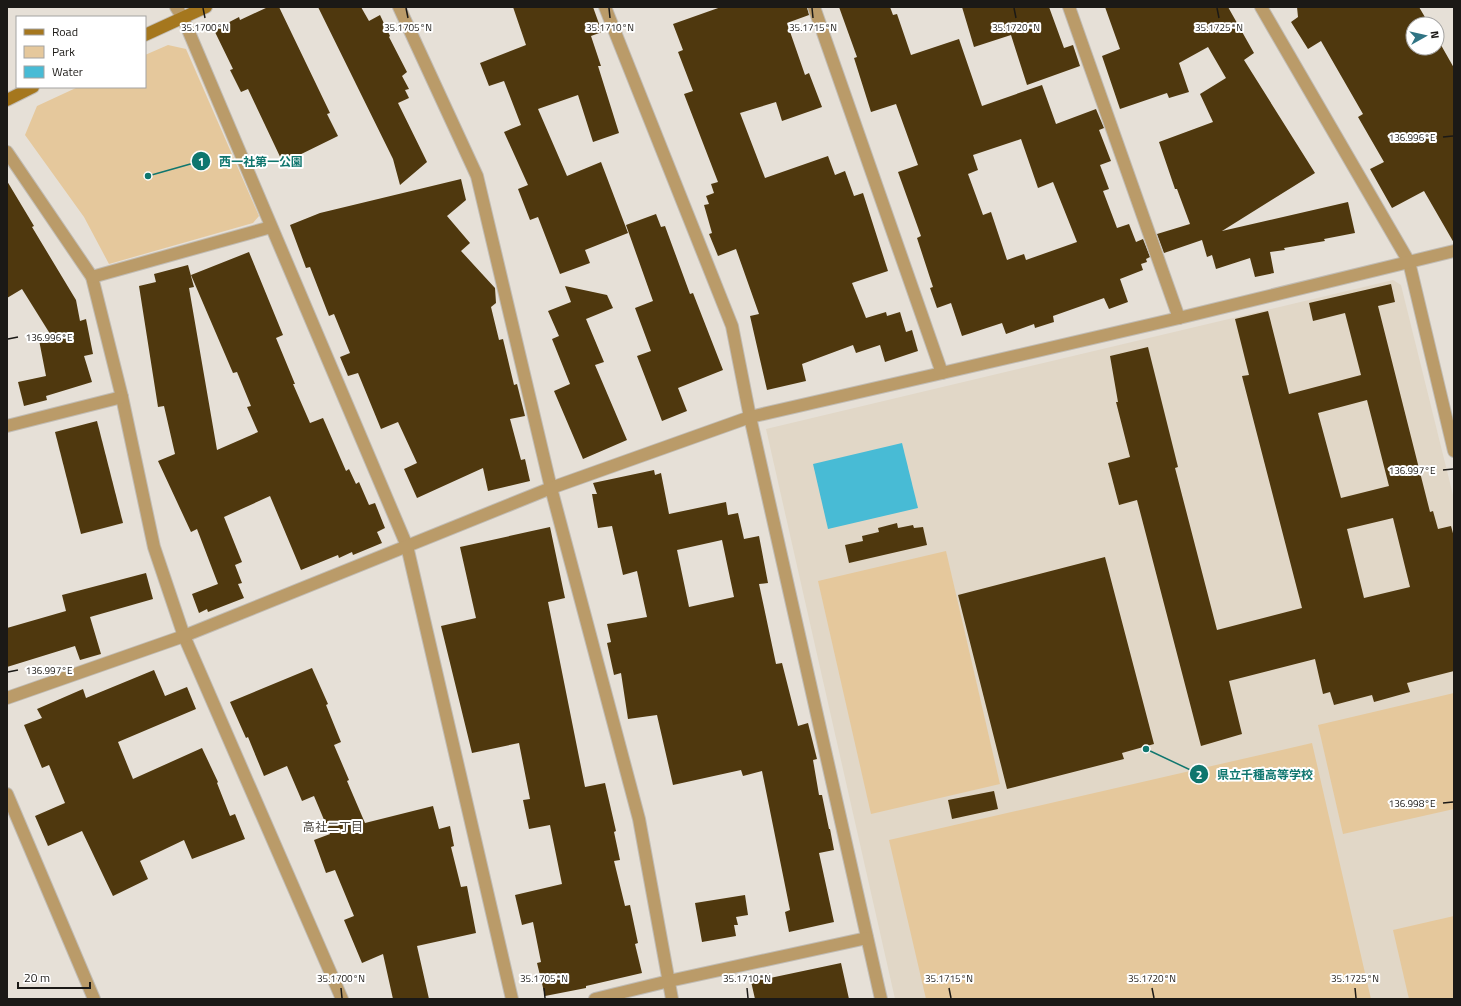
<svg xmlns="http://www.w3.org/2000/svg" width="1461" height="1006" viewBox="0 0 1461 1006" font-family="'Titillium Web','Noto Sans JP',sans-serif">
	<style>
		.built { fill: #e1d7c7 }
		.green { fill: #e5c89c }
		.water { fill: #48bbd5 }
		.building { fill: #4f380e; fill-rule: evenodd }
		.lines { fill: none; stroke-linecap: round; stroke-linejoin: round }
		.street-casing { stroke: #c1bcb4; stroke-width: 14 }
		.secondary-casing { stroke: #c1bcb4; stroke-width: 14 }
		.street { stroke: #ba9b69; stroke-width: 12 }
		.secondary { stroke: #a5771e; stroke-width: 12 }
		.ticks { fill: none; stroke: #1b1916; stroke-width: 1.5 }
		.labels { text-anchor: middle; stroke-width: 4; stroke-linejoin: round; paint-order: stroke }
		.neighbourhood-label { font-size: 12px; fill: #4e4942; stroke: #fff }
		.ticks-label { font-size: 10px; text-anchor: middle; fill: #1b1916; stroke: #fff; stroke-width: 4; stroke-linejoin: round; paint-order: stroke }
		.leader { fill: none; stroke: #0f766e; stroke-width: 1.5 }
		.callout-dot { fill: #0f766e; stroke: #fff; stroke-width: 1.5 }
		.mark-label { font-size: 12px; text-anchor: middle; font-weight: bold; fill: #fff }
		.callout-label { font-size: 12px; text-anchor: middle; font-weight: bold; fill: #0f766e; stroke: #fff; stroke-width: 4; stroke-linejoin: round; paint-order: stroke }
	</style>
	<rect width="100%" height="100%" fill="#e6e0d7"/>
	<polygon class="built" points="1393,280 1401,285 1454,499 1454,999 895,999 766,429"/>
	<g class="green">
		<polygon points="168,45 186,49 259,216 253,223 109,264 84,217 25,135 37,106 78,87 145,87 145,55"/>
		<polygon points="946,551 1000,784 871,814 818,581"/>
		<polygon points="1454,693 1454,809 1343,834 1318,725"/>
		<polygon points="1312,743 1371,999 926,999 889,840"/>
		<polygon points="1454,916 1454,999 1409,999 1393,930"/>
	</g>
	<polygon class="water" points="902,443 918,508 828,529 813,464"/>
	<g class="building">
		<polygon points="268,7 279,7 330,113 327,114 338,136 283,163 248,89 241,92 230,70 233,69 214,30 239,17 240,20"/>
		<polygon points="318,7 361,7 369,21 380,15 390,36 389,37 407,72 402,76 409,89 405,90 409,98 398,103 427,162 400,185 393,159"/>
		<polygon points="513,7 593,7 602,32 591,36 601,66 598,66 619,133 593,142 578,95 538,109 567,176 601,162 628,233 585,250 590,263 560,274 538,217 530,220 518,189 528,185 504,132 521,125 504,81 489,86 480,63 526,45"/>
		<polygon points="721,7 807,7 809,15 787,23 805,75 809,73 822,107 782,121 776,102 740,113 765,178 828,156 835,175 845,171 854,196 863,193 888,271 852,283 866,318 886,312 887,316 900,312 906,332 912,330 918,351 885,362 880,345 856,353 853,345 802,364 806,381 767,390 750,316 759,314 736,249 718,256 709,234 712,233 704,205 709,204 706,196 714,193 711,184 718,182 684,94 693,91 678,52 683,50 673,24"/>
		<path d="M 839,7 L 890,7 L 893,15 L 897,14 L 911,55 L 959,39 L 982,106 L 1042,85 L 1056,124 L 1096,109 L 1104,128 L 1099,130 L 1111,161 L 1100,165 L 1109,189 L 1103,191 L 1117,228 L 1129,224 L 1136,242 L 1143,239 L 1150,257 L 1146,259 L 1147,262 L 1141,264 L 1143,270 L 1120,279 L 1128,302 L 1109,309 L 1104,298 L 1053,316 L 1054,322 L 1035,328 L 1034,324 L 1006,334 L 1002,323 L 962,336 L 951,303 L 937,308 L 930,288 L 933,287 L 917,238 L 921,236 L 898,172 L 918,165 L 896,104 L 871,112 L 854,58 L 857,57 ZM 1021,139 L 1038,188 L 1053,182 L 1077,242 L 1026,260 L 1024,254 L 1007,260 L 991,212 L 983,215 L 968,174 L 978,170 L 973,155 Z"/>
		<polygon points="962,7 1049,7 1064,48 1073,45 1080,66 1027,85 1011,35 974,47"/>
		<polygon points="1105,7 1228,7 1254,53 1244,60 1315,173 1222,231 1348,202 1355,233 1324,239 1325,241 1284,248 1285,250 1270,252 1274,273 1255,277 1250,258 1216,269 1212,255 1207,257 1202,240 1164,253 1157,234 1190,224 1177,189 1175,189 1159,142 1213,122 1200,94 1226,78 1208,47 1179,63 1189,92 1169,98 1167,93 1120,109 1102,56 1120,49"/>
		<polygon points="1297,7 1419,7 1429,24 1413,24 1413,48 1437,48 1437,38 1454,68 1454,243 1424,191 1392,208 1370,169 1384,162 1358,117 1363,114 1321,41 1308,49 1291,22 1298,17"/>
		<polygon points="461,179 466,200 447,216 470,243 461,251 495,288 496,303 491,307 499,340 503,339 514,385 517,384 525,416 510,419 521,460 525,459 530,481 488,491 483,468 417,498 404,469 417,463 398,422 381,429 358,373 348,376 340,357 350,353 334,314 329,316 310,267 306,268 290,225 320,213"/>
		<polygon points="7,181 34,226 32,227 76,300 80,321 86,319 93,354 84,356 92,382 46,396 47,400 24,406 18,382 46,376 39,340 52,337 22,289 7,298"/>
		<polygon points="656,214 661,227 665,226 690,294 693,293 723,370 678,388 687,411 662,421 637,356 651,351 635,308 653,301 626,225"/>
		<polygon points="249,252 283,335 276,338 295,384 293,384 310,423 323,418 346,471 349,469 356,484 359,482 369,505 375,503 385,528 377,532 382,543 353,555 352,552 339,558 338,555 301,570 270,496 224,517 242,562 235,565 242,583 238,584 244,598 208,612 207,609 199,613 192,594 218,584 197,529 191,532 158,461 175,454 164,406 158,407 139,286 156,282 154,274 188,265 194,287 189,288 217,450 258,432 247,407 251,406 237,372 233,373 191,275"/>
		<path d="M 1391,284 L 1395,302 L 1378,306 L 1430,512 L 1433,511 L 1438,529 L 1451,526 L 1454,537 L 1454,671 L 1407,683 L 1410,692 L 1374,702 L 1372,695 L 1334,705 L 1330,692 L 1323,694 L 1315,659 L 1229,681 L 1242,734 L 1201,746 L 1137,500 L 1119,505 L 1108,463 L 1130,457 L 1116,402 L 1118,402 L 1110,356 L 1148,347 L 1178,467 L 1175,468 L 1217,630 L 1302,608 L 1242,376 L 1249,375 L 1235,319 L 1268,311 L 1289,394 L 1361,375 L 1345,313 L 1313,321 L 1309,303 ZM 1367,400 L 1389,486 L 1341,498 L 1318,413 ZM 1393,518 L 1410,587 L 1364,598 L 1347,529 Z"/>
		<polygon points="565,286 607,295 613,308 586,319 604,362 595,365 627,440 583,459 554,391 570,384 552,339 559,336 548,311 571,302"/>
		<polygon points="97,421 123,523 81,534 55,432"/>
		<path d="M 654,470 L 655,475 L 661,473 L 669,514 L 726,502 L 728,515 L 738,513 L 744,539 L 759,536 L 768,583 L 759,584 L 776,664 L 782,663 L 798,726 L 808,723 L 817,759 L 813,760 L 819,795 L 822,795 L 829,829 L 830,829 L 834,850 L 819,853 L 834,922 L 789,932 L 785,912 L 790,910 L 762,771 L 743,776 L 741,770 L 673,785 L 657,715 L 628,719 L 621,673 L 614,675 L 607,643 L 611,642 L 607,624 L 647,617 L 637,571 L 623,575 L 612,526 L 598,528 L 592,494 L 597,494 L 593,483 ZM 722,540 L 734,597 L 689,607 L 677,550 Z"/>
		<polygon points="897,523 898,528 913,525 914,528 923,527 927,545 849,563 845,545 863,541 862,536 879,532 878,528"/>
		<polygon points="550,527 565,598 548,602 585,787 605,783 616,831 614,832 620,860 614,861 625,906 630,905 638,943 635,944 642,973 586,986 586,988 545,996 537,963 541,962 533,922 522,925 515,895 562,884 550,825 529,829 523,800 530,799 519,743 472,753 441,626 476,618 460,547"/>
		<polygon points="1105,557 1154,744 1122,753 1124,759 1007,789 958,595"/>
		<polygon points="146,573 153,599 90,617 101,654 80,660 75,646 7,667 7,628 66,611 62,595"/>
		<polygon points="312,668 328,704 326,705 341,742 334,745 349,780 347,781 365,823 433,806 439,829 450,826 454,846 451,847 461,887 467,886 476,933 417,946 429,999 393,999 383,954 362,963 344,920 354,916 335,870 326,873 314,840 330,834 314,796 302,801 287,766 264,776 248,737 246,738 230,702"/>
		<polygon points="154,670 165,696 187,687 196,709 118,742 133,779 202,748 218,782 217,783 230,816 235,814 245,839 192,859 184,840 140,861 148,879 113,896 82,831 48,846 35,816 65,803 49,765 42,768 24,725 42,718 37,709 83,689 86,698"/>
		<polygon points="994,791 998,809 952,819 948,800"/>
		<polygon points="745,895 748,915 736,917 738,925 734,925 736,936 702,942 695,903"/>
		<polygon points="841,963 849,999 755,999 750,977 769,973 770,978"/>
	</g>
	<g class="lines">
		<defs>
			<g id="street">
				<polyline points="176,7 183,18 407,546 512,999"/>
				<polyline points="399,7 477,176 551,488 639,819 672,999"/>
				<polyline points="605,7 732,326 750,417 881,999"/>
				<polyline points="1069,7 1179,318"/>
				<polyline points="1261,7 1409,262 1454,451"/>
				<polyline points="7,152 92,277 122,397 154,547 184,636 342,999"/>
				<polyline points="92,277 271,227"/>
				<polyline points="942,373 1179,318 1454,251"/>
				<polyline points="7,426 122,397"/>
				<polyline points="7,698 184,636 551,488 750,417 942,373 814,7"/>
				<polyline points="7,794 94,999"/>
				<polyline points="595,999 669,981 867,938"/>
			</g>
			<g id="secondary">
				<polyline points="145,35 206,7"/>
				<polyline points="7,100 33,87"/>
			</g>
		</defs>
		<use href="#street" class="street-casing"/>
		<use href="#secondary" class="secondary-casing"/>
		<use href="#street" class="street"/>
		<use href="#secondary" class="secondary"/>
	</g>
	<path class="ticks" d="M 203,8 L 205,18M 406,8 L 408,18M 609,8 L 610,18M 812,8 L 813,18M 1014,8 L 1016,18M 1217,8 L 1219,18M 1443,137 L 1453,136M 8,339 L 18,337M 1443,470 L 1453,469M 8,672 L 18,670M 1443,803 L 1453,802M 341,988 L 342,998M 544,988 L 545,998M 747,988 L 748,998M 949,988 L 951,998M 1152,988 L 1154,998M 1355,988 L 1356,998"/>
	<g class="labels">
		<g class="neighbourhood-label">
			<text x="333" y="831">高社二丁目</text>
		</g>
	</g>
	<g class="ticks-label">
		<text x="205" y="31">35.1700°N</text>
		<text x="408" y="31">35.1705°N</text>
		<text x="610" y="31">35.1710°N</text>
		<text x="813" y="31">35.1715°N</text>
		<text x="1016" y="31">35.1720°N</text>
		<text x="1219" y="31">35.1725°N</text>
		<text x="1412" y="141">136.996°E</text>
		<text x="49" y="341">136.996°E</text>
		<text x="1412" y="474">136.997°E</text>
		<text x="49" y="674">136.997°E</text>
		<text x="1412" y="807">136.998°E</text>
		<text x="341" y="982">35.1700°N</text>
		<text x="544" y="982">35.1705°N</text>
		<text x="747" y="982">35.1710°N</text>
		<text x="949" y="982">35.1715°N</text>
		<text x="1152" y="982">35.1720°N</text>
		<text x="1355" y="982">35.1725°N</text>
	</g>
	<path class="leader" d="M148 176L201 161M1146 749L1199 774"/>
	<g class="callout-dot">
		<circle cx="148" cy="176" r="4"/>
		<circle cx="1146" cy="749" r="4"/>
		<circle cx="201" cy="161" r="10"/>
		<circle cx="1199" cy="774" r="10"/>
	</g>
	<g class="mark-label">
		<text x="201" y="166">1</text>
		<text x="1199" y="779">2</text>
	</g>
	<g class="callout-label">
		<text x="261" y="166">西一社第一公園</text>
		<text x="1265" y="779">県立千種高等学校</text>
	</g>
	<rect width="1461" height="1006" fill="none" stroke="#1b1916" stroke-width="16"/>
	<rect x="16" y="16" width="130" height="72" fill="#ffffff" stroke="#a4a3a2"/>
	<rect x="24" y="29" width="20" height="6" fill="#a5771e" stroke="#a4a3a2"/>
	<text x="52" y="36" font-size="12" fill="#1b1916">Road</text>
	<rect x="24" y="46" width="20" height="12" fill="#e5c89c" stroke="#a4a3a2"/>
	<text x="52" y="56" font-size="12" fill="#1b1916">Park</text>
	<rect x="24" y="66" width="20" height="12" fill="#48bbd5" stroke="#a4a3a2"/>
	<text x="52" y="76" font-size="12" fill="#1b1916">Water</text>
	<g transform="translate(1425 36) rotate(82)"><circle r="19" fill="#ffffff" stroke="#a4a3a2"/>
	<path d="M0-3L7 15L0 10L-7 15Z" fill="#307484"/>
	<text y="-6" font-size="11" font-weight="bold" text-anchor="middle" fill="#1b1916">N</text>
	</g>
	<path d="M18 982v6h72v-6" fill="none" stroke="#1b1916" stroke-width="2"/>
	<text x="24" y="982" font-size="12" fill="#1b1916" stroke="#ffffff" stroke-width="3" paint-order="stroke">20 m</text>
</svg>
